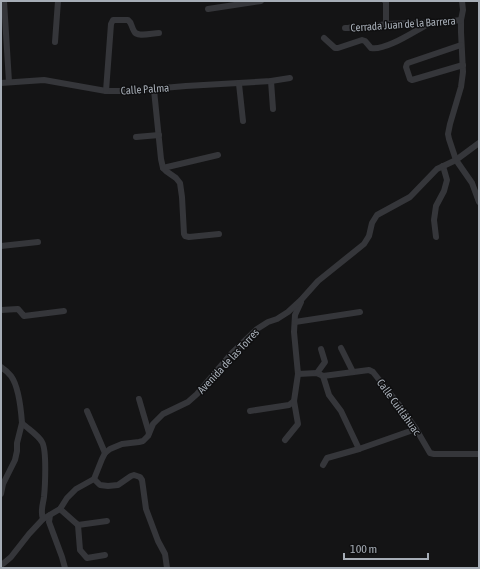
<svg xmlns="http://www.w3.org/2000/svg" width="480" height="569" viewBox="0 0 480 569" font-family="'Asap Condensed',sans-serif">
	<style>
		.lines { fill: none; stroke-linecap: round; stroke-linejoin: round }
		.minor { stroke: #35363a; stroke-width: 6 }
		.labels { text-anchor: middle; stroke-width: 3; stroke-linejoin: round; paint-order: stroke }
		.street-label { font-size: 11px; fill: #a6adb6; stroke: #0f0f10 }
	</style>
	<rect width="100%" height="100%" fill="#141415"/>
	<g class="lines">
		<g class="minor">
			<polyline points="4,1 9,82"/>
			<polyline points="385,1 386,2 386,24"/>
			<polyline points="462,1 463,10 461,20 461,32 463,72 461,87 450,124 448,134 449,139 456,160 472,183 479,202"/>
			<polyline points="208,9 261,1"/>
			<polyline points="345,28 348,28 353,27 359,29 386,24 444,22 461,20"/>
			<path d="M 324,38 L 335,48 L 338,48 L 362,40 L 365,41 L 371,48 C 386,51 416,30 430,23"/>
			<polyline points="55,42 58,1"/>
			<polyline points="461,45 408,63 407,64 406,67 410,79 412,80 463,65"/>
			<polyline points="271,81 273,109"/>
			<polyline points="1,83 44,80 106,91 128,91 186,86 271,81 290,78"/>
			<polyline points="239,84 243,121"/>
			<polyline points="154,90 161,159 163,168 166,171 176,178 180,183 182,197 184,234 185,236 189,237 219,234"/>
			<path d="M 106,91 L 111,24 L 113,20 L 128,20 C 132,23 131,26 134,31 C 137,38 152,33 159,33"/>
			<polyline points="136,137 159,135"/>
			<polyline points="163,168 218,155"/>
			<polyline points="436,237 434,220 436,206 444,191 447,180 443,166"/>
			<polyline points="1,246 38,242"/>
			<polyline points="301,302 295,315 294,332 298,374 317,373 323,376 369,370 373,372 400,406 416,429 430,453 434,454 479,454"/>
			<polyline points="1,310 18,309 24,316 64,311"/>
			<polyline points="295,322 360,312"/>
			<polyline points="341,348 353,372"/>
			<path d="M 1,367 C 4,369 8,372 11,376 C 19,387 21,409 22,423 C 28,429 38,435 42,442 C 47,450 45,487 44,497 C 43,505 40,511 43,519"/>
			<polyline points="317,373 325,362 321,349"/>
			<polyline points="323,376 329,395 341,411 359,449"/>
			<polyline points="139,399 149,433"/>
			<polyline points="87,411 105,453"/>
			<polyline points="250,411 289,405 294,401"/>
			<polyline points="285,440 298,424 294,401 298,374"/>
			<polyline points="323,465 327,458 359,449 416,429"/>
			<polyline points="94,479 100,485 108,486 118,485 131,476 134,475 140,477 142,480 143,487 146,509 158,541 165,554 167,568"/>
			<polyline points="1,494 3,484 15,460 17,451 17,443 22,423"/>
			<polyline points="60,509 78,525 107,521"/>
			<polyline points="50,515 49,522 62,557 65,568"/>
			<polyline points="78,525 80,550 87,558 105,555"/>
			<polyline points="1,565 4,563 11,557 29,534 43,519 60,509 67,498 76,489 94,479 102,459 105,453 110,449 122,444 139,442 143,441 148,436 153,424 163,414 188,402 197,394 231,354 257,329 268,322 277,319 288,312 301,300 318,281 364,244 369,236 372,223 377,215 410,197 437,169 456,160 479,143"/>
		</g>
	</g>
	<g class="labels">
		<g class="street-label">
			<text transform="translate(403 24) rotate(-4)" y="4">Cerrada Juan de la Barrera</text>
			<text transform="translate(145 89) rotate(-4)" y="4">Calle Palma</text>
			<text transform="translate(228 361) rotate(-47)" y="4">Avenida de las Torres</text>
			<text transform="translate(399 407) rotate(54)" y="4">Calle Cuitláhuac</text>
		</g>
	</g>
	<rect width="480" height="569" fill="none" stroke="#a6adb6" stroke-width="4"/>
	<path d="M344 553v6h84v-6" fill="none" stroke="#a6adb6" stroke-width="2"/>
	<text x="350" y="553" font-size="12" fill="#a6adb6" stroke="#0f0f10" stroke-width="3" paint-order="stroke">100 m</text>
</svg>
